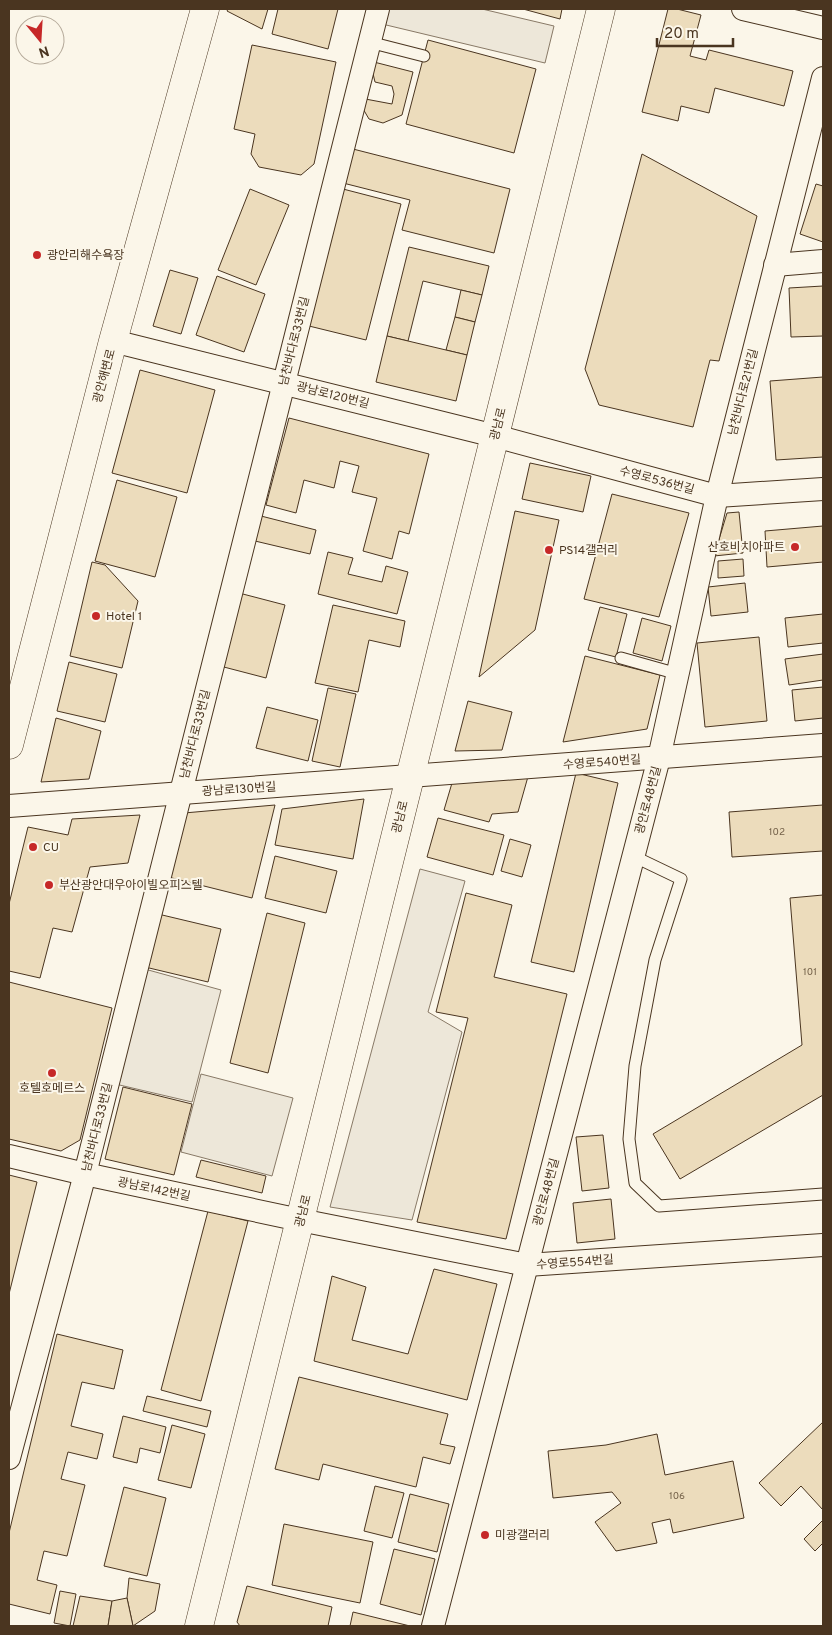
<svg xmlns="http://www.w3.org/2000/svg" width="832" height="1635" viewBox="0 0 832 1635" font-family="Overpass,'Noto Sans KR',sans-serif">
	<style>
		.parking { fill: #ede7d9; stroke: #887966 }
		.building { fill: #ecdcbc; stroke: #4a3520 }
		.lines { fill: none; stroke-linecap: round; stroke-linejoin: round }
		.service-casing { stroke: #4a3520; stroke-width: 13 }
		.minor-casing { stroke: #4a3520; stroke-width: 24 }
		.tertiary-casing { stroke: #4a3520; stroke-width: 29 }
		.secondary-casing { stroke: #4a3520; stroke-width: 29 }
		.service { stroke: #fbf6e9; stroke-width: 11 }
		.minor { stroke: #fbf6e9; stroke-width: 22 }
		.tertiary { stroke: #fbf6e9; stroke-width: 28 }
		.secondary { stroke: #fbf6e9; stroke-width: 28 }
		.poi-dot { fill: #c62828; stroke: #fbf6e9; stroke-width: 2 }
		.labels { text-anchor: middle; stroke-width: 4; stroke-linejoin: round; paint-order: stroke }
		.number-label { font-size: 10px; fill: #725f47 }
		.poi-label { font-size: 12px; fill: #4a3520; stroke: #fbf6e9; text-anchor: start }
		.street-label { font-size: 12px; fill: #4a3520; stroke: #fbf6e9 }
	</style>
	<rect width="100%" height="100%" fill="#fbf6e9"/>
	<g class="parking">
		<polygon points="386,9 482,9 554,26 545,63 382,24"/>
		<polygon points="420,869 465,881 428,1012 462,1032 412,1220 330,1207"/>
		<polygon points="141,968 221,990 192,1102 111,1083"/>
		<polygon points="201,1074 293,1098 272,1176 181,1152"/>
	</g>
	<g class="building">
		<polygon points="228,9 268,9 262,29 227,11"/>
		<polygon points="278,9 338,9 328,49 272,34"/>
		<polygon points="523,9 562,9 560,19"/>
		<polygon points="668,9 677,9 701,15 690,56 706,60 709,50 793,71 784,106 715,88 709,113 681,106 678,121 642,112"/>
		<polygon points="428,40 536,69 514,153 406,124"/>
		<polygon points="252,45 336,62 314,164 301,175 259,167 251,154 255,134 234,129"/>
		<polygon points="370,61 413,72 402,115 383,123 369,119 359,102 360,98 392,104 394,94 392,86 375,82"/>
		<polygon points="353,149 510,189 494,253 402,230 410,200 343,183"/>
		<polygon points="642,154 757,216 719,361 710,360 693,427 599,405 585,369"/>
		<polygon points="816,184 823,186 823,242 800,234"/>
		<polygon points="250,189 289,205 256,285 218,270"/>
		<polygon points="343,189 401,204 366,340 309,326"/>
		<polygon points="409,247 489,266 482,295 423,281 408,341 387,336"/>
		<polygon points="170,270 198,278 181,334 153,326"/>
		<polygon points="217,276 265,294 244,352 196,335"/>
		<polygon points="823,286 823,336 791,337 789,288"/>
		<polygon points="461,290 482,295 475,322 455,317"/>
		<polygon points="455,317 475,322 467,355 446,350"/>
		<polygon points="387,336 467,355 456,401 376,382"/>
		<polygon points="140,370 215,390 187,493 112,473"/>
		<polygon points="823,377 823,457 776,460 770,381"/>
		<polygon points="289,418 429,454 409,534 399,531 392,559 363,551 377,498 352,492 359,466 340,461 334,488 304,480 296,513 266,505"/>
		<polygon points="530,463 591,476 583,512 522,499"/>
		<polygon points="117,480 177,497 155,577 95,561"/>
		<polygon points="612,494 689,513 659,617 584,599"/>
		<polygon points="515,511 559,520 535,630 479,677"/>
		<polygon points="739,512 743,553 714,556 727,513"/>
		<polygon points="261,516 316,530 310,554 255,541"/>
		<polygon points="823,526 823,562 767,567 765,531"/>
		<polygon points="328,552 353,558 348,574 382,582 386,566 408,572 397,614 318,594"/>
		<polygon points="743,559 744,576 718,578 718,561"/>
		<polygon points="92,562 105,565 138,601 122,668 70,656"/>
		<polygon points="745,583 748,612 711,616 708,587"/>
		<polygon points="239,593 285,605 266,678 220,666"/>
		<polygon points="333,605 405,621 400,647 369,640 358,692 315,683"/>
		<polygon points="600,607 627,614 616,657 588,650"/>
		<polygon points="823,614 823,643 788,647 785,618"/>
		<polygon points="642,618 671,626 662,661 633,653"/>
		<polygon points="759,637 767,721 705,727 697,643"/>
		<polygon points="823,654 823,680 789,685 785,659"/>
		<polygon points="585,656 660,675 647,729 563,742"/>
		<polygon points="69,662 117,674 105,722 57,711"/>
		<polygon points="823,687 823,718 795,721 792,690"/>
		<polygon points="328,688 356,694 340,767 312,761"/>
		<polygon points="468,701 512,712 502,750 455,751"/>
		<polygon points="267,707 318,720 308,761 256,748"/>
		<polygon points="56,718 101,731 89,779 41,782"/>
		<polygon points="529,773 518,812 492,814 489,822 444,810 452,783"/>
		<polygon points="576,773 618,783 574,972 531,962"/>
		<polygon points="364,799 353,859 275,845 282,809"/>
		<polygon points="275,805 252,898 168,877 184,813"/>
		<polygon points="823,805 823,851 732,857 729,812"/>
		<polygon points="140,815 128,863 90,867 72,932 53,928 40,978 9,971 9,904 28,827 68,835 72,819"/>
		<polygon points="438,818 504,835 493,875 427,857"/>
		<polygon points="510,839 531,845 522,877 501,871"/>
		<polygon points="275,856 337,871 326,913 265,898"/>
		<polygon points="466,893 512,905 494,977 567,994 506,1239 417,1222 468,1018 436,1012"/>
		<polygon points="823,895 823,1095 680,1179 653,1134 802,1045 790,898"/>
		<polygon points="267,913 305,923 268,1073 230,1063"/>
		<polygon points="158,914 221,929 208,982 145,967"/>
		<polygon points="9,982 112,1008 80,1140 61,1151 9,1139"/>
		<polygon points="123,1087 192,1104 174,1175 105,1159"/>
		<polygon points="603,1135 609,1188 582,1191 576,1137"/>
		<polygon points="201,1160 266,1176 262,1193 196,1177"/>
		<polygon points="9,1175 37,1182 9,1294"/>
		<polygon points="611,1199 615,1239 577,1243 573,1203"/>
		<polygon points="208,1211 248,1221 201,1401 161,1390"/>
		<polygon points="434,1269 497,1284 467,1400 314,1361 332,1276 366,1287 352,1340 408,1354"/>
		<polygon points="57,1334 123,1350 114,1389 82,1382 71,1426 103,1434 97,1459 68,1452 61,1479 85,1485 67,1556 44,1551 37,1580 57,1585 50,1614 9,1604 9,1533"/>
		<polygon points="299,1377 448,1414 440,1444 455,1447 450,1464 423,1457 416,1487 323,1464 319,1480 275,1469"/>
		<polygon points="147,1396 211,1411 207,1427 143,1411"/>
		<polygon points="123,1416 166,1427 160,1453 140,1448 137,1463 113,1457"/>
		<polygon points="823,1422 823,1510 801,1486 781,1506 759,1483"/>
		<polygon points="172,1425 205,1434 191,1488 158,1480"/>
		<polygon points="657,1434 665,1475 733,1461 744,1518 673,1533 670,1519 652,1523 657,1543 616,1551 595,1522 621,1503 612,1492 553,1498 548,1451 606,1445"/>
		<polygon points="375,1486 404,1493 392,1538 364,1531"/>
		<polygon points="124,1487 166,1498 147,1576 104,1566"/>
		<polygon points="410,1494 449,1504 437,1552 398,1542"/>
		<polygon points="823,1520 823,1543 815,1551 804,1539"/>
		<polygon points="284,1524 373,1542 360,1603 272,1585"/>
		<polygon points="394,1549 435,1559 421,1615 380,1604"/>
		<polygon points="129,1578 160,1584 155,1611 133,1626 127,1598"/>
		<polygon points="247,1586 332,1607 328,1626 240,1626 237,1622"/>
		<polygon points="60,1591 76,1594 70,1626 54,1623"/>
		<polygon points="80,1596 112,1601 108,1626 73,1626"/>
		<polygon points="127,1598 133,1626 108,1626 112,1601"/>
		<polygon points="353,1612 410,1626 350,1626"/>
	</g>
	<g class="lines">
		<defs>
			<g id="service">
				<polyline points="369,42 424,56"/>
				<polyline points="621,658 678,674"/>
				<polyline points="633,856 681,879 655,960 635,1066 629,1139 635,1183 659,1206 823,1194"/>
			</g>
			<g id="minor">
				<polyline points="743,9 823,28"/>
				<polyline points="775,265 823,261"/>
				<polyline points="113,341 495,436 717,496 823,489"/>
				<polyline points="9,806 823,745"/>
				<polyline points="9,1156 85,1174 300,1220 527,1265 823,1245"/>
				<polyline points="9,1458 85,1174 378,9"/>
				<polyline points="433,1626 659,758 717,496 823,78"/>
			</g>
			<polyline id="tertiary" points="9,745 113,341 205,9"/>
			<polyline id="secondary" points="199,1626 601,9"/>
		</defs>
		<use href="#service" class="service-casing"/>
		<use href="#minor" class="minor-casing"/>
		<use href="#tertiary" class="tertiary-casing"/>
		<use href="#secondary" class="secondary-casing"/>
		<use href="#service" class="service"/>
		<use href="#minor" class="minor"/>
		<use href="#tertiary" class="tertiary"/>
		<use href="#secondary" class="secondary"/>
	</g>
	<g class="poi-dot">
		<circle cx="37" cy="255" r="5"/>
		<circle cx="795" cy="547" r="5"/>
		<circle cx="549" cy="550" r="5"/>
		<circle cx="96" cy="616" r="5"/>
		<circle cx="33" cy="847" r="5"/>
		<circle cx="49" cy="885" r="5"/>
		<circle cx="52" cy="1073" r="5"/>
		<circle cx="485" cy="1535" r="5"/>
	</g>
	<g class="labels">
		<g class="number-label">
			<text x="777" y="835">102</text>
			<text x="810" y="975">101</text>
			<text x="677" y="1499">106</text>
		</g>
		<g class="poi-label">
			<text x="47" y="259">광안리해수욕장</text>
			<text x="785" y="551" text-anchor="end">산호비치아파트</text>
			<text x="559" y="554">PS14갤러리</text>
			<text x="106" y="620">Hotel 1</text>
			<text x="43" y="851">CU</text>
			<text x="59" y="889">부산광안대우아이빌오피스텔</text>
			<text x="52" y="1092" text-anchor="middle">호텔호메르스</text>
			<text x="495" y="1539">미광갤러리</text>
		</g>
		<g class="street-label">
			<text transform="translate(294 341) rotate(-76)" y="4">남천바다로33번길</text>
			<text transform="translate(104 376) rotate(-75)" y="4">광안해변로</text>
			<text transform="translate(743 392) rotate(-76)" y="4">남천바다로21번길</text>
			<text transform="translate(333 395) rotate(14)" y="4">광남로120번길</text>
			<text transform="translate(498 424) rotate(-76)" y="4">광남로</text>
			<text transform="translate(657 480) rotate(15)" y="4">수영로536번길</text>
			<text transform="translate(195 734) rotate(-76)" y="4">남천바다로33번길</text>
			<text transform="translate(602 762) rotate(-4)" y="4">수영로540번길</text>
			<text transform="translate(239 789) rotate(-4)" y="4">광남로130번길</text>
			<text transform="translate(648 800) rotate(-75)" y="4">광안로48번길</text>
			<text transform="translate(400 817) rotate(-76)" y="4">광남로</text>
			<text transform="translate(97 1127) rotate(-76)" y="4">남천바다로33번길</text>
			<text transform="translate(154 1189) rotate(12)" y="4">광남로142번길</text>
			<text transform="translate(546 1192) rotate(-75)" y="4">광안로48번길</text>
			<text transform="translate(303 1211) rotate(-76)" y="4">광남로</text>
			<text transform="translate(575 1262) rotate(-4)" y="4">수영로554번길</text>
		</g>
	</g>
	<rect width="832" height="1635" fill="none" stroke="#4a3520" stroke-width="20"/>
	<g transform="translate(40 40) rotate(162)"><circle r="24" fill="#fbf6e9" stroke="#b4a999"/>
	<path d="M0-4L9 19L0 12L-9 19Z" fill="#c62828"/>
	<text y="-8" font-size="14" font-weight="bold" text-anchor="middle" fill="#4a3520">N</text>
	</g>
	<path d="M657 38v8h76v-8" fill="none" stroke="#4a3520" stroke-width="2.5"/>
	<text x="664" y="38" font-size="15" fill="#4a3520" stroke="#fbf6e9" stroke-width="4" paint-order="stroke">20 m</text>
</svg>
